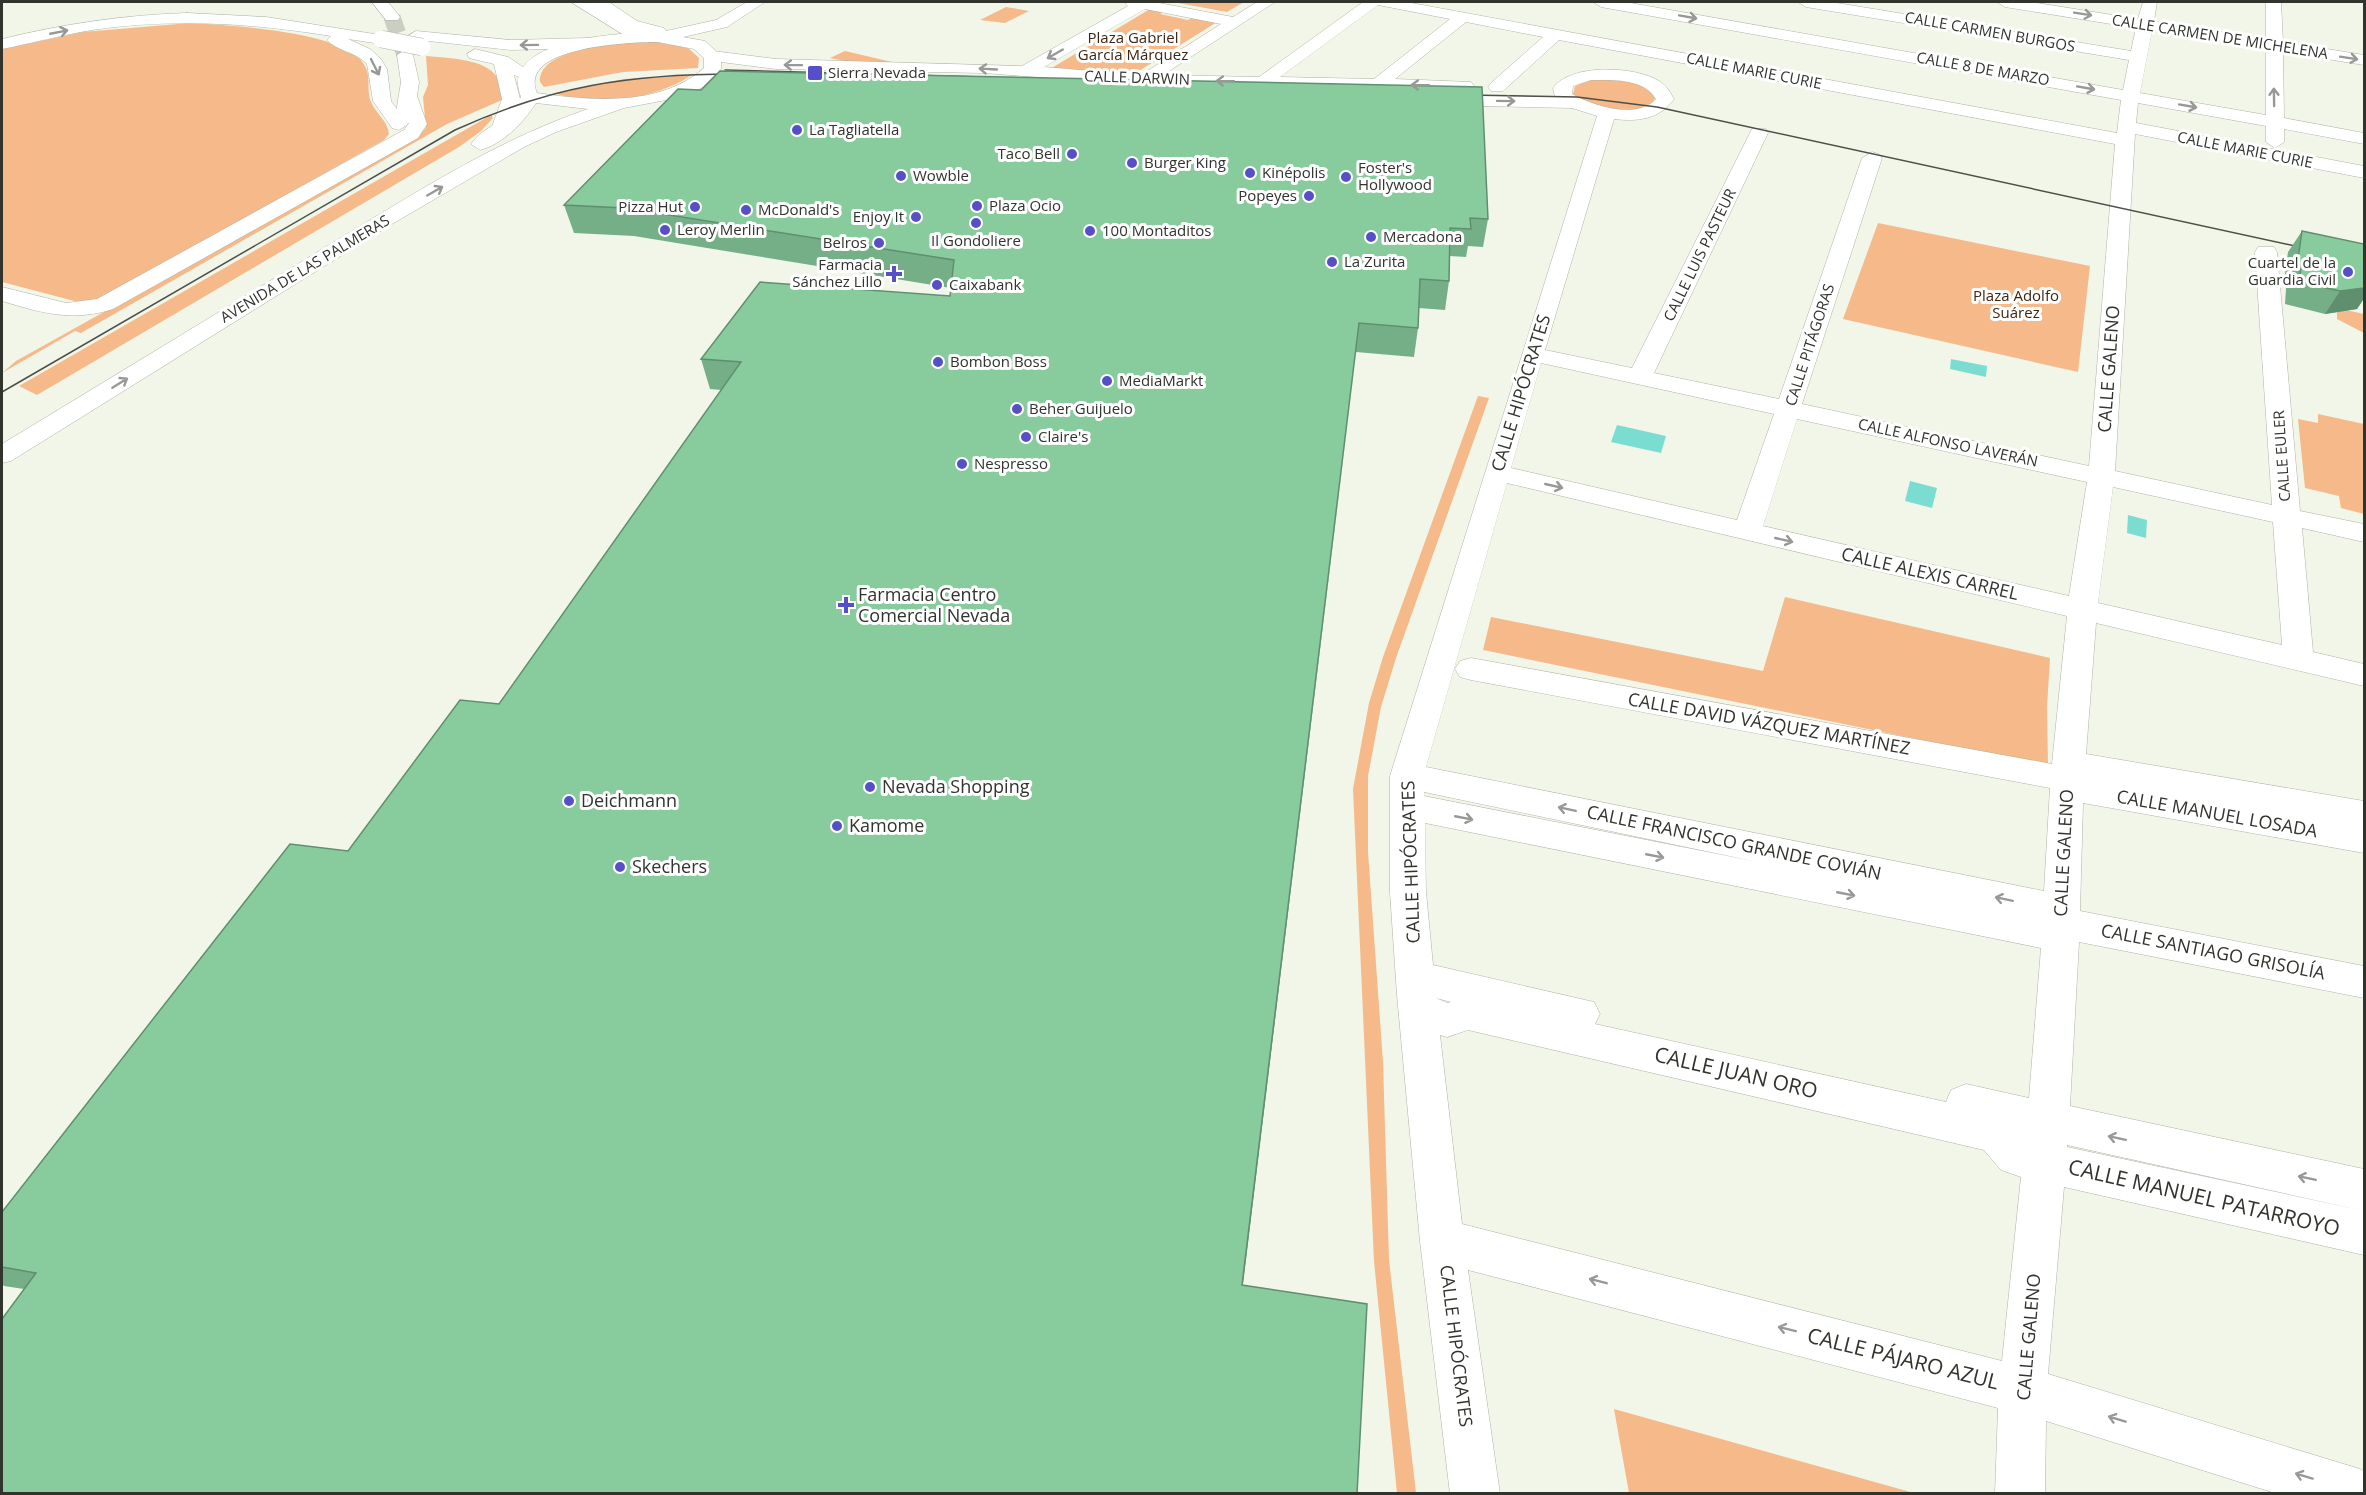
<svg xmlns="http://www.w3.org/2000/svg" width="2366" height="1495" viewBox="0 0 2366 1495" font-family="'Open Sans',sans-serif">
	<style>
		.green { fill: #f5b98a }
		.water { fill: #7bddd2 }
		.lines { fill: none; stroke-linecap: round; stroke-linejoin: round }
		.minor-tunnel { stroke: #cbcfc3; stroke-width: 17; stroke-dasharray: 17 9; stroke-linecap: butt }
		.minor-casing { stroke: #aeb3a5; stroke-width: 1 }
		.major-casing { stroke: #aeb3a5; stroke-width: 1 }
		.highway-casing { stroke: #aeb3a5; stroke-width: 1 }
		.minor { fill: #fff; fill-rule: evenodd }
		.major { fill: #fff; fill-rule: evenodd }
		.highway { fill: #fff; fill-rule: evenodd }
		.tram { stroke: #4d4f48; stroke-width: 1.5 }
		.highway-bridge-casing { stroke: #aeb3a5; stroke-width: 18; stroke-linecap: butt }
		.highway-bridge { stroke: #fff; stroke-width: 17 }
		.wall { fill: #75af88 }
		.shaded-wall { fill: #5f8f6f }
		.building { fill: #88cc9e; stroke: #5f8f6f; stroke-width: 1.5 }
		.oneway { stroke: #989996 }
		.poi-dot { fill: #574fc7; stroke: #fff; stroke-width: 2 }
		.labels { text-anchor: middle; stroke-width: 6; stroke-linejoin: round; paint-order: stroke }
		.far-street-label { font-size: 15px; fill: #31332d; stroke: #fff }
		.far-park-label { font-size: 15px; fill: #3f2611; stroke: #fff }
		.far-poi-label { font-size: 15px; fill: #31332d; stroke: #fff; text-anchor: start }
		.street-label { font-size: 18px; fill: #31332d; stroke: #fff }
		.poi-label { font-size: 18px; fill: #31332d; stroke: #fff; text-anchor: start }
		.near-street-label { font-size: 21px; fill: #31332d; stroke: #fff }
	</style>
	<rect width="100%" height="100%" fill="#f1f6e8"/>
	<g class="green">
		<polygon points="1173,2 1244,2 1227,12"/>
		<polygon points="1006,7 1029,11 1005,23 980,20"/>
		<polygon points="1150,9 1163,12 1160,14 1188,20 1193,17 1217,22 1139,71 1113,70 1111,73 1050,69"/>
		<path d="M 190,23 C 228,25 334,31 360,59 C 374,75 365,87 371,102 C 376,114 388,121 389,134 L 384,140 L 96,301 L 82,303 L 2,282 L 2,49 L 83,32 Z"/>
		<path d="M 650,41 L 688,48 L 699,58 L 698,68 L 623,72 L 544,87 L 540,82 C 538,46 626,43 650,41 Z"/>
		<polygon points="845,51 892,62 845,61 830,58"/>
		<path d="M 426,56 C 445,58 485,58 497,77 C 501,84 501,93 502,100 L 447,124 L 81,333 L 75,331 L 2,373 L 16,361 L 411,141 L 426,128 L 423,97 L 428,85 Z"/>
		<path d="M 692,75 C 654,100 597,107 554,93 L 624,79 Z"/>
		<path d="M 1589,80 C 1607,80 1649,76 1655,99 C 1641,119 1589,110 1573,94 L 1575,86 Z"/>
		<polygon points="491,115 493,118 481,131 459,147 37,395 19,386"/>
		<polygon points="1878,223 2090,266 2078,372 1843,319"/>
		<polygon points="2364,299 2364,333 2337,319 2337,308 2364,314"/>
		<polygon points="1478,396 1489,398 1396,658 1381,707 1368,776 1368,852 1383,1062 1389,1260 1416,1493 1397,1493 1374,1261 1353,789 1369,703 1383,657"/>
		<polygon points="2318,414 2364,424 2364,514 2341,508 2339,496 2305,488 2298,419 2318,423"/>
		<polygon points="1785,597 2050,658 2047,707 2048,766 1483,650 1491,617 1763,671"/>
		<polygon points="1614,1409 1914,1493 1629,1493"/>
	</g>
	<g class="water">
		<polygon points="1951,359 1987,366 1986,377 1950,369"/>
		<polygon points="1617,425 1666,436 1661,453 1611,442"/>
		<polygon points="1910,481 1937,488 1932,508 1905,501"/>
		<polygon points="2128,515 2147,520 2146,538 2127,533"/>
	</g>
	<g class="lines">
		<polyline class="minor-tunnel" points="392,17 405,55"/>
		<defs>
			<g id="minor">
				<polygon points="372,2 388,2 400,17 398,20 386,20"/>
				<polygon points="571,2 592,2 646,37 644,40 632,40"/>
				<path d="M 1125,2 L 1154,2 L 1233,17 L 1257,2 L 1275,2 L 1163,75 L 1259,77 L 1363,2 L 1406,2 L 2117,133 L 2121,100 L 1601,7 L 1593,2 L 1625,2 L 2123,90 L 2129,60 L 1806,7 L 1798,2 L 1831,2 L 2131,51 L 2136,28 L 2005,7 L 1997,2 L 2031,2 L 2138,19 L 2143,2 L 2157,2 L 2154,21 L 2266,39 L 2266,2 L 2281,2 L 2283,42 L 2364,55 L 2364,65 L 2283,52 L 2284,118 L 2364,133 L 2364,144 L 2284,129 L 2284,142 L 2275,148 L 2266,142 L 2266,126 L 2138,103 L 2136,123 L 2364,166 L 2364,178 L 2135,134 L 2115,471 L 2272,505 L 2255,252 L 2258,247 L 2274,247 L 2277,252 L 2300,511 L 2364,524 L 2364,542 L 2302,528 L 2313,652 L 2364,664 L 2364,686 L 2096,623 L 2086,754 L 2364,801 L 2364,853 L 2083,803 L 2080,911 L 2364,966 L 2364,998 L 2079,942 L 2070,1106 L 2364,1169 L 2364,1211 L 2067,1145 L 2067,1147 L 2364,1211 L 2364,1255 L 2064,1187 L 2048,1374 L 2360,1469 L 2364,1471 L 2364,1494 L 2278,1494 L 2046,1421 L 2045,1494 L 1995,1494 L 1998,1408 L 1468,1270 L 1500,1494 L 1450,1494 L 1420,1241 L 1397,995 L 1390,892 L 1390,776 L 1597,116 L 1572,108 L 1437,105 L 1428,100 L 1437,95 L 1555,97 L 1553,88 C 1571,63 1635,66 1659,81 C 1666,85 1670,92 1674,99 C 1660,119 1638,122 1614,119 L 1545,350 L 1632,368 L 1750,133 L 1752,129 L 1766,129 L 1768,133 L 1654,373 L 1779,399 L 1862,158 L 1872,152 L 1879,154 L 1882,158 L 1802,404 L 2089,466 L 2115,144 L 1559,40 L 1503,91 L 1491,91 L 1488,87 L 1491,83 L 1543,37 L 1466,22 L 1395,79 L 1471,82 L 1474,86 L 1465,91 L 1144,85 L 983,73 L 776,69 L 713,61 L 705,56 L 713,51 L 776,59 L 1022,66 L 1128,6 ZM 1378,5 L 1450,19 L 1374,79 L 1280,77 ZM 1145,9 L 1221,24 L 1141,75 L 1044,67 ZM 2152,31 L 2266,49 L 2266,115 L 2140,93 ZM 1591,80 C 1612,80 1644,78 1656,99 C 1637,120 1593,106 1572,94 L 1573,86 ZM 1541,363 L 1774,414 L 1737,520 L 1511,468 ZM 1797,419 L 2087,482 L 2069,596 L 1763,526 ZM 1507,483 L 2067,616 L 2052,764 L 1471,658 L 1460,661 L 1455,669 L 1460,677 L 1471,680 L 2050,788 L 2044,891 L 1426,767 ZM 2113,487 L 2273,522 L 2282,645 L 2098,603 ZM 1424,792 L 1758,862 L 1424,796 ZM 1425,823 L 2041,948 L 2029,1098 L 1966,1084 L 1951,1090 L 1946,1102 L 1595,1024 L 1600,1014 L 1594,1002 L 1433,965 L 1426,892 ZM 1436,998 L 1451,1002 L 1447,1003 ZM 1468,1030 L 1984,1150 L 2001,1170 L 2021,1177 L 2002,1361 L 1462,1224 L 1440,1035 L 1447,1037 Z"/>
				<path d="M 405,50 L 413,55 L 419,82 L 417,96 L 427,124 L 418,138 L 113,309 C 73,322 41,313 2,301 L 2,287 L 66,303 L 97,299 L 404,130 L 409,123 L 398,123 L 395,119 L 401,82 L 397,55 Z"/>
			</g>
			<path id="major" d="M 591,2 L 609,2 L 637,21 L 664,28 L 666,31 L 716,20 L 747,2 L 765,2 L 727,27 L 683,37 L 705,41 L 721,56 L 721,69 L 703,87 L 682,97 L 624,108 L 556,132 L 524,147 L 392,224 L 11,461 L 2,463 L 2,444 C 109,379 216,314 324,248 C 409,197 494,141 588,109 L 536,103 C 523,123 503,144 480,150 L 471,144 C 483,126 507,123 521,97 C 499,43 605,34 639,33 L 620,24 ZM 658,42 L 694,49 L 704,58 L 704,68 C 660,107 592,101 537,93 C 517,46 632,42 658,42 Z"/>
			<g id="highway">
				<path d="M 187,13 L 266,17 L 387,36 L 389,39 L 381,44 L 348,39 L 370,49 L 381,59 L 387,69 L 391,101 L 408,124 L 399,130 L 392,128 L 373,101 L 367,64 C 356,52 337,51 327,40 L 331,36 C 251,23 172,18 92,30 C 61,35 32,43 2,49 L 2,39 C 63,24 124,15 187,13 Z"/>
				<polygon points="416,31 511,40 588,38 596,43 588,48 511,50 410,39 408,36"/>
				<polygon points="475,49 508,57 535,75 526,80 514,75 520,99 506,136 492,136 490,132 502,99 494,64 469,58 467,54"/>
			</g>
		</defs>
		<use href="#minor" class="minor-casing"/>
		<use href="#major" class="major-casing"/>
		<use href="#highway" class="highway-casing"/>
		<use href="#minor" class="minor"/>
		<use href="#major" class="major"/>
		<use href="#highway" class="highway"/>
		<g class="tram">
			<polyline points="725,70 1058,79"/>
			<polyline points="1467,95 1577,97 1657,107 2309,249"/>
			<path d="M 2,392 L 455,130 C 551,86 630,74 735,74"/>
		</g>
		<defs>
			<polyline id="highway-bridge" points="381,39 422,47"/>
		</defs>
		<use href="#highway-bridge" class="highway-bridge-casing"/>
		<use href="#highway-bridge" class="highway-bridge"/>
	</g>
	<g class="wall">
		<polygon points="678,89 1488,219 1483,247 1468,246 1466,257 1450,256 1449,281 1445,310 1419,308 1418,328 1414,357 1356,352 24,1289 4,1286 2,1284 2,1212 348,851 499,704 722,390 710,389 701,359 950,296 951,288 634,236 574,233 564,205"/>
		<polygon points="2302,231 2364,244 2364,299 2357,309 2325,314 2285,304 2286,289 2284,281 2288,252"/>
	</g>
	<g class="shaded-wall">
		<polygon points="2364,288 2364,298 2357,309 2325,314 2340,291"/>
		<polygon points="1356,352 1240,1309 1242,1285"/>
	</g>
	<g class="building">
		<polygon points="720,71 1482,87 1488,219 1470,218 1471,229 1450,228 1449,281 1420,279 1418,328 1359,323 1242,1285 1367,1304 1357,1494 2,1494 2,1319 36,1273 2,1267 2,1212 290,844 348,851 460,700 499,704 741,362 701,359 760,282 950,296 954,260 625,208 564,205 678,89 701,90"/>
		<polygon points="2302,231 2364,244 2364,288 2340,291 2299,282 2301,267 2298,259"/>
	</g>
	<defs><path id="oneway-shaft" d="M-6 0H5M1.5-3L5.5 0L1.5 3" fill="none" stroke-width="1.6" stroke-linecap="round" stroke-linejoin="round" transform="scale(1.5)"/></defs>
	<g class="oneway">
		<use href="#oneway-shaft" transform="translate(2083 14) rotate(9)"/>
		<use href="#oneway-shaft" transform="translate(1688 17) rotate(10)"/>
		<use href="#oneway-shaft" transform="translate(59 32) rotate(-11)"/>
		<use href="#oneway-shaft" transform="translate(529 45) rotate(179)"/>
		<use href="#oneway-shaft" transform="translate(1055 54) rotate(150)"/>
		<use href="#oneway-shaft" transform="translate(2349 58) rotate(9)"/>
		<use href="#oneway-shaft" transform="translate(793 65) rotate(-179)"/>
		<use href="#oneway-shaft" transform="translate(375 67) rotate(63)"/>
		<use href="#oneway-shaft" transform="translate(988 69) rotate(-177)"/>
		<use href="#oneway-shaft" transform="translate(1225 81) rotate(-179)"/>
		<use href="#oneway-shaft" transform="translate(1420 85) rotate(-179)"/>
		<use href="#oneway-shaft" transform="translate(2086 88) rotate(10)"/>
		<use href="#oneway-shaft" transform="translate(2274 97) rotate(-91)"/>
		<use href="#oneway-shaft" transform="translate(1506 101) rotate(1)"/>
		<use href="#oneway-shaft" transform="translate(2188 106) rotate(10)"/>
		<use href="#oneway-shaft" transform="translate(435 191) rotate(-30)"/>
		<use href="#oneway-shaft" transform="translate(120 383) rotate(-32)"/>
		<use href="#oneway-shaft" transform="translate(1554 486) rotate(13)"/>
		<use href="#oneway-shaft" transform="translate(1784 540) rotate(13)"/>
		<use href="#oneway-shaft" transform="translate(1567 809) rotate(-168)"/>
		<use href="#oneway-shaft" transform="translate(1464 818) rotate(11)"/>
		<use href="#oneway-shaft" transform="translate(1655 856) rotate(11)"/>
		<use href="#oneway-shaft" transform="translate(1846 894) rotate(11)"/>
		<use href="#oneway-shaft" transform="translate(2004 899) rotate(-168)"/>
		<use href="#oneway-shaft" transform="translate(2117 1138) rotate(-168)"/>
		<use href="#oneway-shaft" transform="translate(2307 1178) rotate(-168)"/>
		<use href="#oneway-shaft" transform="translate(1598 1281) rotate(-166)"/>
		<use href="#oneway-shaft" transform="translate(1787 1329) rotate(-166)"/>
		<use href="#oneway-shaft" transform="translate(2117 1419) rotate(-163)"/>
		<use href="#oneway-shaft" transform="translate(2304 1476) rotate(-163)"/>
	</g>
	<g class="poi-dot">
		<rect x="807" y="65" width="16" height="16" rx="3"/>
		<circle cx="797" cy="130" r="6"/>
		<circle cx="1072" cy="154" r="6"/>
		<circle cx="1132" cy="163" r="6"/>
		<circle cx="1250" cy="173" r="6"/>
		<circle cx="901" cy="176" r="6"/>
		<circle cx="1346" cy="177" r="6"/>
		<circle cx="1309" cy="196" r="6"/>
		<circle cx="977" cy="206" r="6"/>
		<circle cx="695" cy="207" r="6"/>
		<circle cx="746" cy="210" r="6"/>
		<circle cx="916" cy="217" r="6"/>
		<circle cx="976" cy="223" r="6"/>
		<circle cx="665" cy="230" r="6"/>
		<circle cx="1090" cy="231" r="6"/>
		<circle cx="1371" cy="237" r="6"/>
		<circle cx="879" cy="243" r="6"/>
		<circle cx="1332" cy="262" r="6"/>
		<circle cx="2348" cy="272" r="6"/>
		<path d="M891 265h6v6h6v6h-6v6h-6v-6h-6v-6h6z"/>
		<circle cx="937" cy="285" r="6"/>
		<circle cx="938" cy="362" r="6"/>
		<circle cx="1107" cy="381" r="6"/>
		<circle cx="1017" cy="409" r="6"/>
		<circle cx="1026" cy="437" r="6"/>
		<circle cx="962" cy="464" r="6"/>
		<path d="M843 596h6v6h6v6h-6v6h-6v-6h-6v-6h6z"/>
		<circle cx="870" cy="787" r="6"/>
		<circle cx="569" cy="801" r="6"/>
		<circle cx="837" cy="826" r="6"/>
		<circle cx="620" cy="867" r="6"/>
	</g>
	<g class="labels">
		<g class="far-street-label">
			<text transform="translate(1990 32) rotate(10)" y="5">CALLE CARMEN BURGOS</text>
			<text transform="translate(2220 37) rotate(9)" y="5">CALLE CARMEN DE MICHELENA</text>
			<text transform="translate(1983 69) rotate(10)" y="5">CALLE 8 DE MARZO</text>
			<text transform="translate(1754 71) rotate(11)" y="5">CALLE MARIE CURIE</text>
			<text transform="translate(1137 78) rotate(2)" y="5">CALLE DARWIN</text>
			<text transform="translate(2245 150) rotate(11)" y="5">CALLE MARIE CURIE</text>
			<text transform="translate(1700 255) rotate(-64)" y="5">CALLE LUIS PASTEUR</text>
			<text transform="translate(305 269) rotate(-31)" y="5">AVENIDA DE LAS PALMERAS</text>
			<text transform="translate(1810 345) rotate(-72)" y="5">CALLE PITÁGORAS</text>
			<text transform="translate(1948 443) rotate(12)" y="5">CALLE ALFONSO LAVERÁN</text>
			<text transform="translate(2282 456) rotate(-94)" y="5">CALLE EULER</text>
		</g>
		<g class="far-park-label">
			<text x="1133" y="43">Plaza Gabriel<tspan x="1133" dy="17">García Márquez</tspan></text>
			<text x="2016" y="301">Plaza Adolfo<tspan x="2016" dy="17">Suárez</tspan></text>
		</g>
		<g class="far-poi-label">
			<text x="828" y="78">Sierra Nevada</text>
			<text x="809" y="135">La Tagliatella</text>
			<text x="1060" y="159" text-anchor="end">Taco Bell</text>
			<text x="1144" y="168">Burger King</text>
			<text x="1358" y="173">Foster's<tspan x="1358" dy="17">Hollywood</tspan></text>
			<text x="1262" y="178">Kinépolis</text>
			<text x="913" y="181">Wowble</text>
			<text x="1297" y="201" text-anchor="end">Popeyes</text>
			<text x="989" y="211">Plaza Ocio</text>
			<text x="683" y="212" text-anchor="end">Pizza Hut</text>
			<text x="758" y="215">McDonald's</text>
			<text x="904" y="222" text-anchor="end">Enjoy It</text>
			<text x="677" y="235">Leroy Merlin</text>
			<text x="1102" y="236">100 Montaditos</text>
			<text x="1383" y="242">Mercadona</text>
			<text x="976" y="246" text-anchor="middle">Il Gondoliere</text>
			<text x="867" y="248" text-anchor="end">Belros</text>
			<text x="1344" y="267">La Zurita</text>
			<text x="2336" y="268" text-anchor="end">Cuartel de la<tspan x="2336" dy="17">Guardia Civil</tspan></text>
			<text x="882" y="270" text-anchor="end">Farmacia<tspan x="882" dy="17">Sánchez Lillo</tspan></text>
			<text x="949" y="290">Caixabank</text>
			<text x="950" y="367">Bombon Boss</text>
			<text x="1119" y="386">MediaMarkt</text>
			<text x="1029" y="414">Beher Guijuelo</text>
			<text x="1038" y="442">Claire's</text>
			<text x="974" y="469">Nespresso</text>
		</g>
		<g class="street-label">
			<text transform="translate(2109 369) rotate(-86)" y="6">CALLE GALENO</text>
			<text transform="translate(1521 393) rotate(-73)" y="6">CALLE HIPÓCRATES</text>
			<text transform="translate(1930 574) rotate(13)" y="6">CALLE ALEXIS CARREL</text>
			<text transform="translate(1769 724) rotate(10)" y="6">CALLE DAVID VÁZQUEZ MARTÍNEZ</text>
			<text transform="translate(2217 814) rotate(10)" y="6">CALLE MANUEL LOSADA</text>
			<text transform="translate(1734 843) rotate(12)" y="6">CALLE FRANCISCO GRANDE COVIÁN</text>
			<text transform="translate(2064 853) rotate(-87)" y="6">CALLE GALENO</text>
			<text transform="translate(1411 862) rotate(-92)" y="6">CALLE HIPÓCRATES</text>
			<text transform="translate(2213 952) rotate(11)" y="6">CALLE SANTIAGO GRISOLÍA</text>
			<text transform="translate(2029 1337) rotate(-85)" y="6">CALLE GALENO</text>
			<text transform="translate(1456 1346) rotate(83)" y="6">CALLE HIPÓCRATES</text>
		</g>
		<g class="poi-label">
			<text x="858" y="601">Farmacia Centro<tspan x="858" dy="21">Comercial Nevada</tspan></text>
			<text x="882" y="793">Nevada Shopping</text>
			<text x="581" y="807">Deichmann</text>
			<text x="849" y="832">Kamome</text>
			<text x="632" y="873">Skechers</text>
		</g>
		<g class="near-street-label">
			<text transform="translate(1736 1073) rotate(13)" y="7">CALLE JUAN ORO</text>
			<text transform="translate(2204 1198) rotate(13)" y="7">CALLE MANUEL PATARROYO</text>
			<text transform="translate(1903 1359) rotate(14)" y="7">CALLE PÁJARO AZUL</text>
		</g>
	</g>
	<rect width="2366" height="1495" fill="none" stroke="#31332d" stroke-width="6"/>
</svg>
